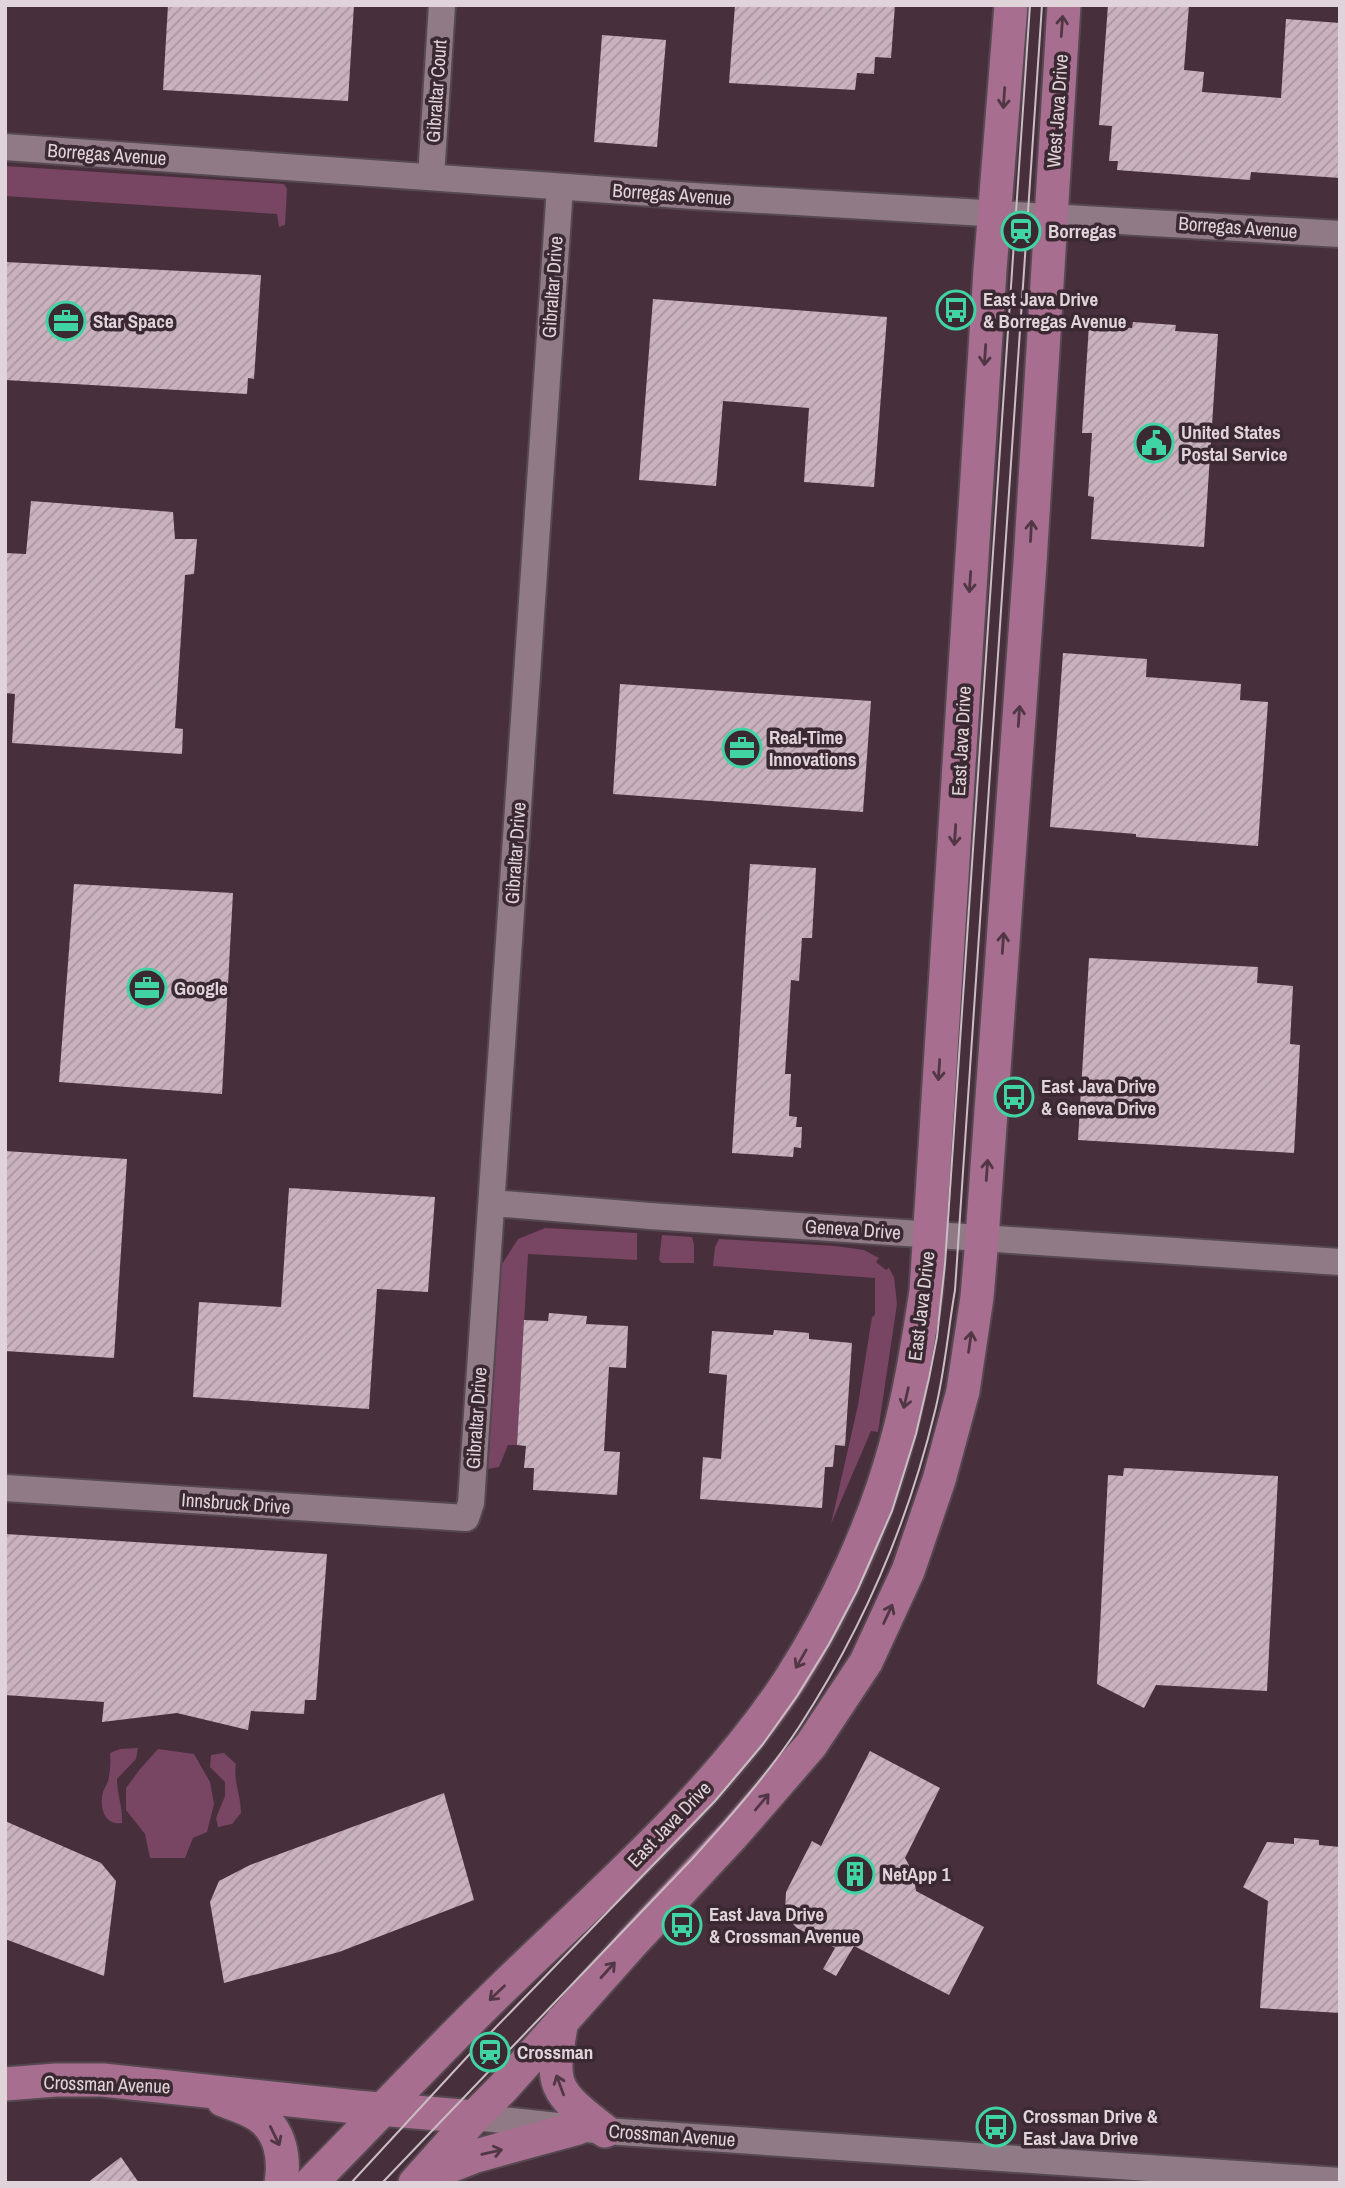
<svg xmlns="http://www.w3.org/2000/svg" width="1345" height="2188" viewBox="0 0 1345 2188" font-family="'Archivo Narrow',sans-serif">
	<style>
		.built { fill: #472f3c }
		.green { fill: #784562 }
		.building { fill: url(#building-hatch) }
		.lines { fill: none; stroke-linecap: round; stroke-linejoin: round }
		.minor-casing { stroke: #564850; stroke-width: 30 }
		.major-casing { stroke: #564850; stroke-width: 37 }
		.minor { stroke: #8f7a85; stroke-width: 26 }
		.major { stroke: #a86e8f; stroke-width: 33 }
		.tram { stroke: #cabdc3; stroke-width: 2 }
		.oneway { stroke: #513745 }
		.labels { text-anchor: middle; stroke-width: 7; stroke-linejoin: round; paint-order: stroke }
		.street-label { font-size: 19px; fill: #e0d4da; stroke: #3b2932 }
		.poi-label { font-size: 19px; font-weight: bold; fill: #e0d4da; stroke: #3b2932; text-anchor: start }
	</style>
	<defs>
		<pattern id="building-hatch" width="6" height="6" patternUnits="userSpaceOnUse" patternTransform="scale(1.75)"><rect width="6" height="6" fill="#c9b2be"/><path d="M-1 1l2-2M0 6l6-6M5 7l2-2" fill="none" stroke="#a8969f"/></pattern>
	</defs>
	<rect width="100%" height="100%" fill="#3b2932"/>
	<rect class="built" x="5" y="5" width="1335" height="2178"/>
	<g class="green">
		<polygon points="5,166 284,184 287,189 285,225 279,227 277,214 5,196"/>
		<polygon points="545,1228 637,1233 637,1260 528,1254 517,1445 508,1445 499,1467 488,1469 500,1267 518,1239"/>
		<polygon points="662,1235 692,1237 694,1245 694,1263 662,1263 659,1260"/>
		<polygon points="719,1239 835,1246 864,1250 879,1258 876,1262 886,1270 889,1268 894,1277 897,1304 878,1432 871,1431 831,1524 858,1405 872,1317 875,1315 875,1278 713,1266 715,1247"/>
		<path d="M 138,1748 L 136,1759 L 117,1779 C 117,1795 123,1807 122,1823 C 104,1826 99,1806 103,1792 C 104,1788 107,1785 108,1781 C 110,1773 111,1762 110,1753 L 120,1749 Z"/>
		<polygon points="158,1749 194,1754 210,1782 214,1804 207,1832 193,1838 185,1858 150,1858 145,1834 126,1810 126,1788 140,1769"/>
		<path d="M 224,1753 L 236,1764 C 233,1782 241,1795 241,1813 L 232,1824 L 218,1827 L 216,1818 L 225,1796 L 225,1782 L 210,1767 L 211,1755 Z"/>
	</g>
	<g class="building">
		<polygon points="168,5 354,5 348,101 163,90"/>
		<polygon points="735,5 895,5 891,58 875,57 874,74 857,73 855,90 729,83"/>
		<polygon points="1108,5 1189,5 1184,70 1204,72 1202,92 1281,98 1286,19 1340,23 1340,178 1251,172 1250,180 1117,170 1118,161 1109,161 1112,126 1099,125"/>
		<polygon points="602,35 666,40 657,147 594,142"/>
		<polygon points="5,262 261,275 254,379 248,378 247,394 5,380"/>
		<polygon points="653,299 887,317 874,487 804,482 809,408 723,401 716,486 639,480"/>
		<polygon points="1133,322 1176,325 1175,331 1218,334 1204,547 1091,539 1094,497 1088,496 1092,433 1082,433 1089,325 1132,328"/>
		<polygon points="31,501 173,512 175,539 197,539 194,574 185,575 175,728 183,729 182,754 12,743 15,694 5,693 5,553 26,554"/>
		<polygon points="1063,653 1147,659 1146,677 1241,684 1240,700 1268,702 1258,846 1136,837 1136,834 1050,827"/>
		<polygon points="620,684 871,701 863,812 613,794"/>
		<polygon points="750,864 816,868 812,938 802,938 799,981 791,980 785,1074 791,1074 789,1116 797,1117 796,1127 802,1127 801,1148 794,1147 793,1157 732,1153"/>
		<polygon points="74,884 233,893 222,1094 59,1082"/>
		<polygon points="1089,958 1258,967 1257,983 1293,986 1290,1044 1300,1045 1294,1153 1078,1140"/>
		<polygon points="5,1151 127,1159 114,1358 5,1351"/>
		<polygon points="289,1188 435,1197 428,1292 377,1289 369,1409 193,1397 199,1302 281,1307"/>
		<polygon points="549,1313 587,1316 586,1324 628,1326 626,1368 609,1367 604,1451 620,1452 617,1495 533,1490 534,1468 524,1468 526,1446 517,1445 524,1320 548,1321"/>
		<polygon points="774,1330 809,1333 809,1339 852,1343 845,1446 835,1445 833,1467 825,1467 822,1508 700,1499 703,1457 721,1459 727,1375 709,1373 712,1331 773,1335"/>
		<polygon points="1124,1468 1278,1476 1267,1691 1156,1685 1144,1708 1097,1684 1108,1475 1123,1476"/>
		<polygon points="5,1534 327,1554 316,1700 305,1700 304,1714 251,1711 248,1730 177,1713 102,1722 104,1702 5,1695"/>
		<polygon points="870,1751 940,1788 905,1858 913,1872 916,1891 984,1927 949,1995 854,1946 836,1976 823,1969 835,1948 797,1928 791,1922 785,1911 786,1892 812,1841 821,1846"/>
		<polygon points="444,1793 474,1900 339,1952 224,1983 210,1902 219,1881 250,1865"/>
		<polygon points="5,1821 101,1863 116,1881 104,1976 5,1939"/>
		<polygon points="1294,1838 1319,1840 1319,1845 1340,1847 1340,2013 1260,2008 1268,1901 1243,1887 1267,1842 1294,1844"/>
		<polygon points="121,2157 139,2183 87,2183"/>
	</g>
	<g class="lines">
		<defs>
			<g id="minor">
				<polyline points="5,147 693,196 1340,234"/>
				<polyline points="431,177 442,5"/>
				<polyline points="492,1203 650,1216 1340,1262"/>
				<polyline points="5,1488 466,1518 471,1503 560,187"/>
				<polyline points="474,2117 605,2131 1340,2181"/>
			</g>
			<g id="major">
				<path d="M 562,2021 C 550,2086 552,2090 605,2131"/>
				<polyline points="5,2084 56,2080 103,2080 356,2107 474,2117"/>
				<path d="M 223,2100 C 235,2105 249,2109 259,2116 C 281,2131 285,2159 281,2183"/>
				<polyline points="427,2170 448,2167 476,2156 578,2128"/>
				<path d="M 311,2183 C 379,2114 445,2043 515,1976 C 612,1882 717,1792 791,1678 C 836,1607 874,1525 896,1444 C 910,1394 918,1342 926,1291 L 990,270 L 1011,5"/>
				<polyline points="415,2183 474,2117 503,2088 633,1942 733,1835 811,1745 866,1662 908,1571 939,1480 963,1391 977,1297 982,1238 1030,563 1064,5"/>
			</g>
		</defs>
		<use href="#minor" class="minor-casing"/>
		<use href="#major" class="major-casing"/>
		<use href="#minor" class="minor"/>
		<use href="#major" class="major"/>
		<g class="tram">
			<polyline points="351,2183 468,2056 715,1801 763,1744 797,1696 829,1644 857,1591 892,1511 916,1434 929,1378 937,1337 945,1264 1030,5"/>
			<path d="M 382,2183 L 692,1859 C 730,1817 768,1774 799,1727 C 862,1630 908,1523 935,1411 C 945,1371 948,1330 955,1290 L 1042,5"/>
		</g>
	</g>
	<defs><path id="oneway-shaft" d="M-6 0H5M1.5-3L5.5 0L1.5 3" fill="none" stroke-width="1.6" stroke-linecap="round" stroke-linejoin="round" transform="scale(1.75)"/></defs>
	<g class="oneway">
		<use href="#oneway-shaft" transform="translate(1062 26) rotate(-86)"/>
		<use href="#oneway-shaft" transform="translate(1004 98) rotate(94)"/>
		<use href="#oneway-shaft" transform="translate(985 355) rotate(94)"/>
		<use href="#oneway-shaft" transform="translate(1031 531) rotate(-87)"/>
		<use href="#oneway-shaft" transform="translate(970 582) rotate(94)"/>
		<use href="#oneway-shaft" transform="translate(1019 716) rotate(-86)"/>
		<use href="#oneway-shaft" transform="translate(955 835) rotate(94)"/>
		<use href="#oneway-shaft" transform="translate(1003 943) rotate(-86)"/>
		<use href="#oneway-shaft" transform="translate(939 1070) rotate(94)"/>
		<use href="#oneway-shaft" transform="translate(987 1170) rotate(-86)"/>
		<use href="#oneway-shaft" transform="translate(970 1342) rotate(-82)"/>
		<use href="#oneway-shaft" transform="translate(906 1398) rotate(103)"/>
		<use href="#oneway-shaft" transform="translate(888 1614) rotate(-65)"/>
		<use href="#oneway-shaft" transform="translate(801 1659) rotate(120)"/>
		<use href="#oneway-shaft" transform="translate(762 1802) rotate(-50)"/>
		<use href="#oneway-shaft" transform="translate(608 1970) rotate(-48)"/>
		<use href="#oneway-shaft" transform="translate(497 1993) rotate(136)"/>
		<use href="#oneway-shaft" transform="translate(560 2085) rotate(-110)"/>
		<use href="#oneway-shaft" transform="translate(275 2136) rotate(64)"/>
		<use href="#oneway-shaft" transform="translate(492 2152) rotate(-13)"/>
	</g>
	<defs>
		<symbol id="station-ring" viewBox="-11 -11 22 22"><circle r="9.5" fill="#3b2932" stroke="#40d4a2" stroke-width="1.5"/><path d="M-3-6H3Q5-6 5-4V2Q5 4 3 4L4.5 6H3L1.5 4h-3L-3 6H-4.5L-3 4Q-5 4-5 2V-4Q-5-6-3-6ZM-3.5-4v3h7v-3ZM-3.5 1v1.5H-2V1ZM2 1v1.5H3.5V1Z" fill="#40d4a2"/></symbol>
		<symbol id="bus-ring" viewBox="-11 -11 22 22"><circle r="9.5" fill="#3b2932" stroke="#40d4a2" stroke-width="1.5"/><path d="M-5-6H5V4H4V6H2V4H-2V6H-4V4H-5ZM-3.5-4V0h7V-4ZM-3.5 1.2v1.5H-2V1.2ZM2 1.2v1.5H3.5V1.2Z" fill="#40d4a2"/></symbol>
		<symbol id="office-ring" viewBox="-11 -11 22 22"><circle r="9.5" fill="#3b2932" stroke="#40d4a2" stroke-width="1.5"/><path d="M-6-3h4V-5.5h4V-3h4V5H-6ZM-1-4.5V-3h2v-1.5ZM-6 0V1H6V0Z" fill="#40d4a2"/></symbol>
		<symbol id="civic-ring" viewBox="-11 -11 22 22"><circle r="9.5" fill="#3b2932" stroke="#40d4a2" stroke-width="1.5"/><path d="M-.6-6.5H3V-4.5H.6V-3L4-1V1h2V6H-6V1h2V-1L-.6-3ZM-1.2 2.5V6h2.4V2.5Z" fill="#40d4a2"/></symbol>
		<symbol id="building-ring" viewBox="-11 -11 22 22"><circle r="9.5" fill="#3b2932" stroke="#40d4a2" stroke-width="1.5"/><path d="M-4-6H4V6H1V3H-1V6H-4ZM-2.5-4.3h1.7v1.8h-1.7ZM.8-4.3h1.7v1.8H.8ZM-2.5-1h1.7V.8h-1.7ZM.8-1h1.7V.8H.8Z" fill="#40d4a2"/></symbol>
	</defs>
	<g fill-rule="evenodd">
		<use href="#station-ring" x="999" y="209" width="44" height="44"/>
		<use href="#bus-ring" x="934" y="288" width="44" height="44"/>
		<use href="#office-ring" x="44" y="299" width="44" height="44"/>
		<use href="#civic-ring" x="1132" y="421" width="44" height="44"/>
		<use href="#office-ring" x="720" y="726" width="44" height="44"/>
		<use href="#office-ring" x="125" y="966" width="44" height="44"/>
		<use href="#bus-ring" x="992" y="1075" width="44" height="44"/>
		<use href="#building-ring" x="833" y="1852" width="44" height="44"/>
		<use href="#bus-ring" x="660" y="1903" width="44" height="44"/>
		<use href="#station-ring" x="468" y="2030" width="44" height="44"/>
		<use href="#bus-ring" x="974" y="2105" width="44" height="44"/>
	</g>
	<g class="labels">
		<g class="street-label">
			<text transform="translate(436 91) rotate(-86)" y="7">Gibraltar Court</text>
			<text transform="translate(1057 111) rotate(-86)" y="7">West Java Drive</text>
			<text transform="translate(107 154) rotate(4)" y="7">Borregas Avenue</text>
			<text transform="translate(672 194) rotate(4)" y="7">Borregas Avenue</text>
			<text transform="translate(1238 227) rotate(4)" y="7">Borregas Avenue</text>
			<text transform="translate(552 287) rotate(-86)" y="7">Gibraltar Drive</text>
			<text transform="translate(961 741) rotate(-87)" y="7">East Java Drive</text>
			<text transform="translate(515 853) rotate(-86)" y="7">Gibraltar Drive</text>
			<text transform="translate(853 1229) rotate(4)" y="7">Geneva Drive</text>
			<text transform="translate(921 1306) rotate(-83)" y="7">East Java Drive</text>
			<text transform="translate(476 1418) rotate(-86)" y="7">Gibraltar Drive</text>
			<text transform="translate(236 1503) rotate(4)" y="7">Innsbruck Drive</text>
			<text transform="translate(669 1824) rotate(-46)" y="7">East Java Drive</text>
			<text transform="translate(107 2084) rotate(2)" y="7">Crossman Avenue</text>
			<text transform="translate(672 2135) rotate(4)" y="7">Crossman Avenue</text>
		</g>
		<g class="poi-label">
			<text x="1048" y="238">Borregas</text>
			<text x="983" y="306">East Java Drive<tspan x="983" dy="22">&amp; Borregas Avenue</tspan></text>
			<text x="93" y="328">Star Space</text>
			<text x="1181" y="439">United States<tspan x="1181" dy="22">Postal Service</tspan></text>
			<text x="769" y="744">Real-Time<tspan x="769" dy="22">Innovations</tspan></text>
			<text x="174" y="995">Google</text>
			<text x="1041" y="1093">East Java Drive<tspan x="1041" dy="22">&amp; Geneva Drive</tspan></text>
			<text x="882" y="1881">NetApp 1</text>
			<text x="709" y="1921">East Java Drive<tspan x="709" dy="22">&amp; Crossman Avenue</tspan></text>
			<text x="517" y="2059">Crossman</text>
			<text x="1023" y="2123">Crossman Drive &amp;<tspan x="1023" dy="22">East Java Drive</tspan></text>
		</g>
	</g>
	<rect width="1345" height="2188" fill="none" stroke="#e0d4da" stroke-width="14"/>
</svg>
